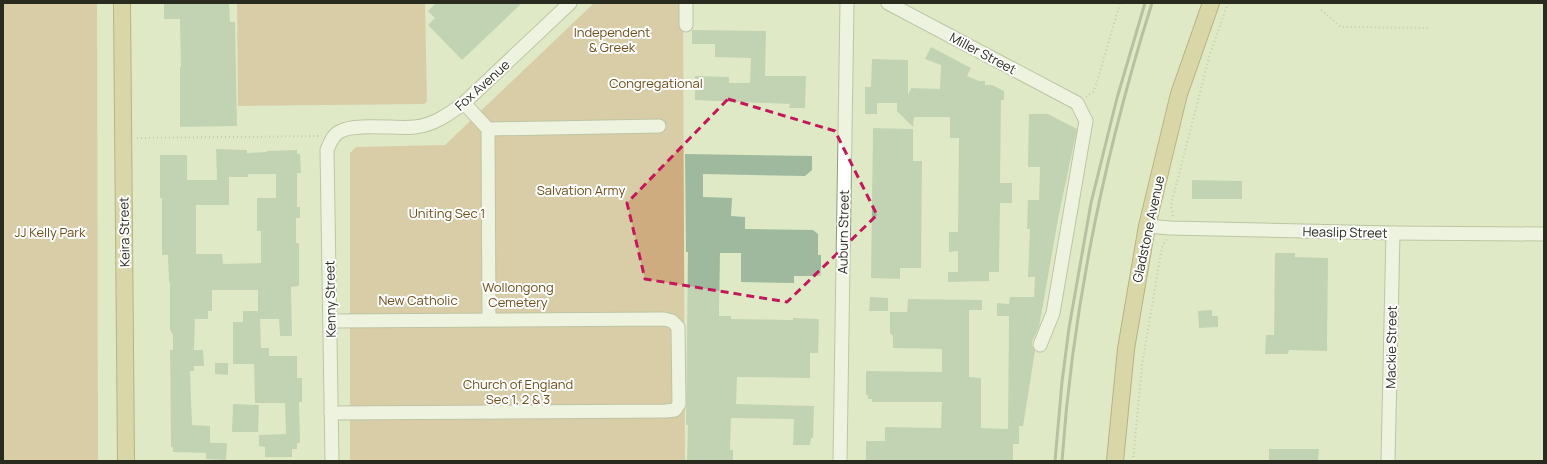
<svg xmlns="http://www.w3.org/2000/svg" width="1547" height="464" viewBox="0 0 1547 464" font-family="Manrope,sans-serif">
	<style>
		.green { fill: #cfab80 }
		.building { fill: #9eb99d; fill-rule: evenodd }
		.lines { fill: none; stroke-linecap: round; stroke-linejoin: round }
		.minor-casing { stroke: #919a78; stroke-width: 15 }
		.major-casing { stroke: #82732b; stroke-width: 18 }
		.path { stroke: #a2a98d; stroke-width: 2; stroke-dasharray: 1 3; stroke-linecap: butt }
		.minor { stroke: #fff; stroke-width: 13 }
		.major { stroke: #d1c284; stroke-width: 16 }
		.rail { stroke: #898f77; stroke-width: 3 }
		.marked { fill: none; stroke: #c2185b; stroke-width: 3; stroke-dasharray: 8 5; stroke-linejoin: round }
		.labels { text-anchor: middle; stroke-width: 4; stroke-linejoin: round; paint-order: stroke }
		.park-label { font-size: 13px; fill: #704b16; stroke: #fff }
		.street-label { font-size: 13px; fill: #282b1e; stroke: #fff }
	</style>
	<rect width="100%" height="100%" fill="#e0e9c6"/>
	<g class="green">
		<polygon points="3,3 97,3 98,461 3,461"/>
		<polygon points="237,3 425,3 427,101 424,104 238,106"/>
		<polygon points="594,3 683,3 685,461 350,461 350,153 356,147 445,145"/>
	</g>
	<g class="building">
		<polygon points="164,3 229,3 230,22 235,22 237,126 180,127 180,67 181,67 180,19 164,19"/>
		<polygon points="436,3 522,3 462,60 428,25 435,18 428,11"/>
		<polygon points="692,30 766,31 765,76 806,76 805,108 789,108 790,104 695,100 695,76 729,77 729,83 750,83 751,58 715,57 715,44 692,44"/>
		<polygon points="931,47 971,68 967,76 979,81 985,81 985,85 992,85 1004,91 1004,100 1001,100 1000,183 1012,183 1012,203 1000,203 999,272 989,272 989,281 948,282 948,272 958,272 958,251 949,252 949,232 958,232 959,138 950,138 950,117 914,117 913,127 897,111 897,103 877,103 877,114 865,114 865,87 871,87 872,59 908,60 908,95 911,88 940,89 941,65 925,59"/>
		<polygon points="1029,114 1048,114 1077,129 1059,214 1039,327 1032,342 1032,346 1035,351 1023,426 1019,426 1019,444 1013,444 1013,461 866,461 866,441 885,441 885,427 941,428 942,402 872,402 872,399 868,399 868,395 866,395 866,371 942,372 942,349 893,348 893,336 890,333 890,312 907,312 908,299 982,300 982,310 969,310 969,377 981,378 981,428 1008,429 1009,316 997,316 997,303 1009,304 1010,297 1034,297 1035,277 1028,277 1030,229 1027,229 1028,200 1039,200 1040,167 1028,167"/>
		<polygon points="873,128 913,129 913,161 922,161 921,268 900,268 900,279 871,278"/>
		<path d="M 216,149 L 247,150 L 247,153 L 267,152 L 267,151 L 297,150 L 297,154 L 300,154 L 301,173 L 297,173 L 297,207 L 300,207 L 300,218 L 296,218 L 296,243 L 299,243 L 299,286 L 291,287 L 292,336 L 280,336 L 279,319 L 260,319 L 261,348 L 269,348 L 269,356 L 297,356 L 297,378 L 302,378 L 302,402 L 299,402 L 300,443 L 297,443 L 297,449 L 292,449 L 292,457 L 265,457 L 265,447 L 259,446 L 259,435 L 286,434 L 285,403 L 255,403 L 254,364 L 233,364 L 233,322 L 243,322 L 243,311 L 258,311 L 258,290 L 212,290 L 212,311 L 208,311 L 208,319 L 195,319 L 194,350 L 203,350 L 204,366 L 194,366 L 194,371 L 190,371 L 192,425 L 210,426 L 210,443 L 227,443 L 226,460 L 206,459 L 206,453 L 173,452 L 173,447 L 171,447 L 170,350 L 173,350 L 173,335 L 170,330 L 170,282 L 169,282 L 168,255 L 162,255 L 162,198 L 160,198 L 160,155 L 187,155 L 187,180 L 217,180 ZM 248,174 L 276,174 L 276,198 L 257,198 L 257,231 L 261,231 L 261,263 L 223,264 L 222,254 L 196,254 L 196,205 L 229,205 L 229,177 L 248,177 Z"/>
		<polygon points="685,154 812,156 812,170 805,176 703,174 703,197 732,198 731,216 745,217 745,229 813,230 818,234 818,255 821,255 821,276 794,276 794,283 741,282 741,253 720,253 719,316 731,316 731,319 793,320 793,318 819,319 818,353 810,353 810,378 737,377 736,404 814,406 813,438 811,438 810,445 793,445 794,419 731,418 730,450 733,450 733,461 687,461 688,425 686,425 688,252 686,252"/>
		<polygon points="1192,180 1242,181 1242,199 1192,199"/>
		<polygon points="1275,253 1295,253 1295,257 1328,258 1327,351 1289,350 1288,354 1265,354 1266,335 1274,335"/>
		<polygon points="870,297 888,298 888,311 869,311"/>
		<polygon points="1212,310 1212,316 1218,316 1218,327 1199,328 1198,311"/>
		<polygon points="215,363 228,363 228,375 215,374"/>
		<polygon points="233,404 259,405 258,432 232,432"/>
		<polygon points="1269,449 1319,449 1318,461 1269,461"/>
	</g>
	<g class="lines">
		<defs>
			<g id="minor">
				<polyline points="686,3 686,25"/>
				<polyline points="888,3 1077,103 1086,121 1053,313 1040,345"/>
				<polyline points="464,103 488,129 489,319"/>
				<polyline points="488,129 659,126"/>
				<polyline points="1147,226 1170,228 1393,233 1544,234"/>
				<polyline points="330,321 664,319 672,321 678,327 679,404 675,410 666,411 331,413"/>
				<path d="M 332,461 L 327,150 C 330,143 333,134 341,131 C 356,123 396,129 415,127 C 434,125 449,114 464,103 L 570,3"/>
				<polyline points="840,461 847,3"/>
				<polyline points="1388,461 1393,233"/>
			</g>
			<g id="major">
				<polyline points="122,3 126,461"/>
				<polyline points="1115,461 1126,349 1147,226 1179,94 1211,3"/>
			</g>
		</defs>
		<use href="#minor" class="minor-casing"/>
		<use href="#major" class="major-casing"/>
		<g class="path">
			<polyline points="1321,10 1341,27 1429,28"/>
			<polyline points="1086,97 1093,92 1096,85 1120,3"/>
			<polyline points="137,138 319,136"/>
			<polyline points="1173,216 1171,205 1187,143 1210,54 1228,3"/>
			<polyline points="1133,461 1142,365 1162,247 1167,239"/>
		</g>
		<use href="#minor" class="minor"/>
		<use href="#major" class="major"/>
		<g class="rail">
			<polyline points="1055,461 1062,382 1069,328 1091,203 1117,98 1145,3"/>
			<path d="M 1062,461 C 1073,305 1105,152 1152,3"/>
		</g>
	</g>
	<path d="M0 0H1547V464H0ZM 728,99 L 835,131 L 877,215 L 787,302 L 645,279 L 627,203 Z" fill="#e0e9c6" fill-opacity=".55" fill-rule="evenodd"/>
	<path class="marked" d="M 728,99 L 835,131 L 877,215 L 787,302 L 645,279 L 627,203 Z"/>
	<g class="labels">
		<g class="park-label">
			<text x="612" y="37">Independent<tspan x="612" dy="15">&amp; Greek</tspan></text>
			<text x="656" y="88">Congregational</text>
			<text x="581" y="195">Salvation Army</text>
			<text x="447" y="218">Uniting Sec 1</text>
			<text x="50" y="237">JJ Kelly Park</text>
			<text x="518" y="292">Wollongong<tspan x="518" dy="15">Cemetery</tspan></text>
			<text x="418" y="305">New Catholic</text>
			<text x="518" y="389">Church of England<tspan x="518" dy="15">Sec 1, 2 &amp; 3</tspan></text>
		</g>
		<g class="street-label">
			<text transform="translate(983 53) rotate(28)" y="5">Miller Street</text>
			<text transform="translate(482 85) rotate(-42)" y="5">Fox Avenue</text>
			<text transform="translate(1148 229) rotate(-78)" y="5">Gladstone Avenue</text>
			<text transform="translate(124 232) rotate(-91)" y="5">Keira Street</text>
			<text transform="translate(843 232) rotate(-89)" y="5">Auburn Street</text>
			<text transform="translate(1345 232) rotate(1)" y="5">Heaslip Street</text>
			<text transform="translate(330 299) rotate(-91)" y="5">Kenny Street</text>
			<text transform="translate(1391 347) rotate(-89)" y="5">Mackie Street</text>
		</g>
	</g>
	<rect width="1547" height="464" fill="none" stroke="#282b1e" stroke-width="8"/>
</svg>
